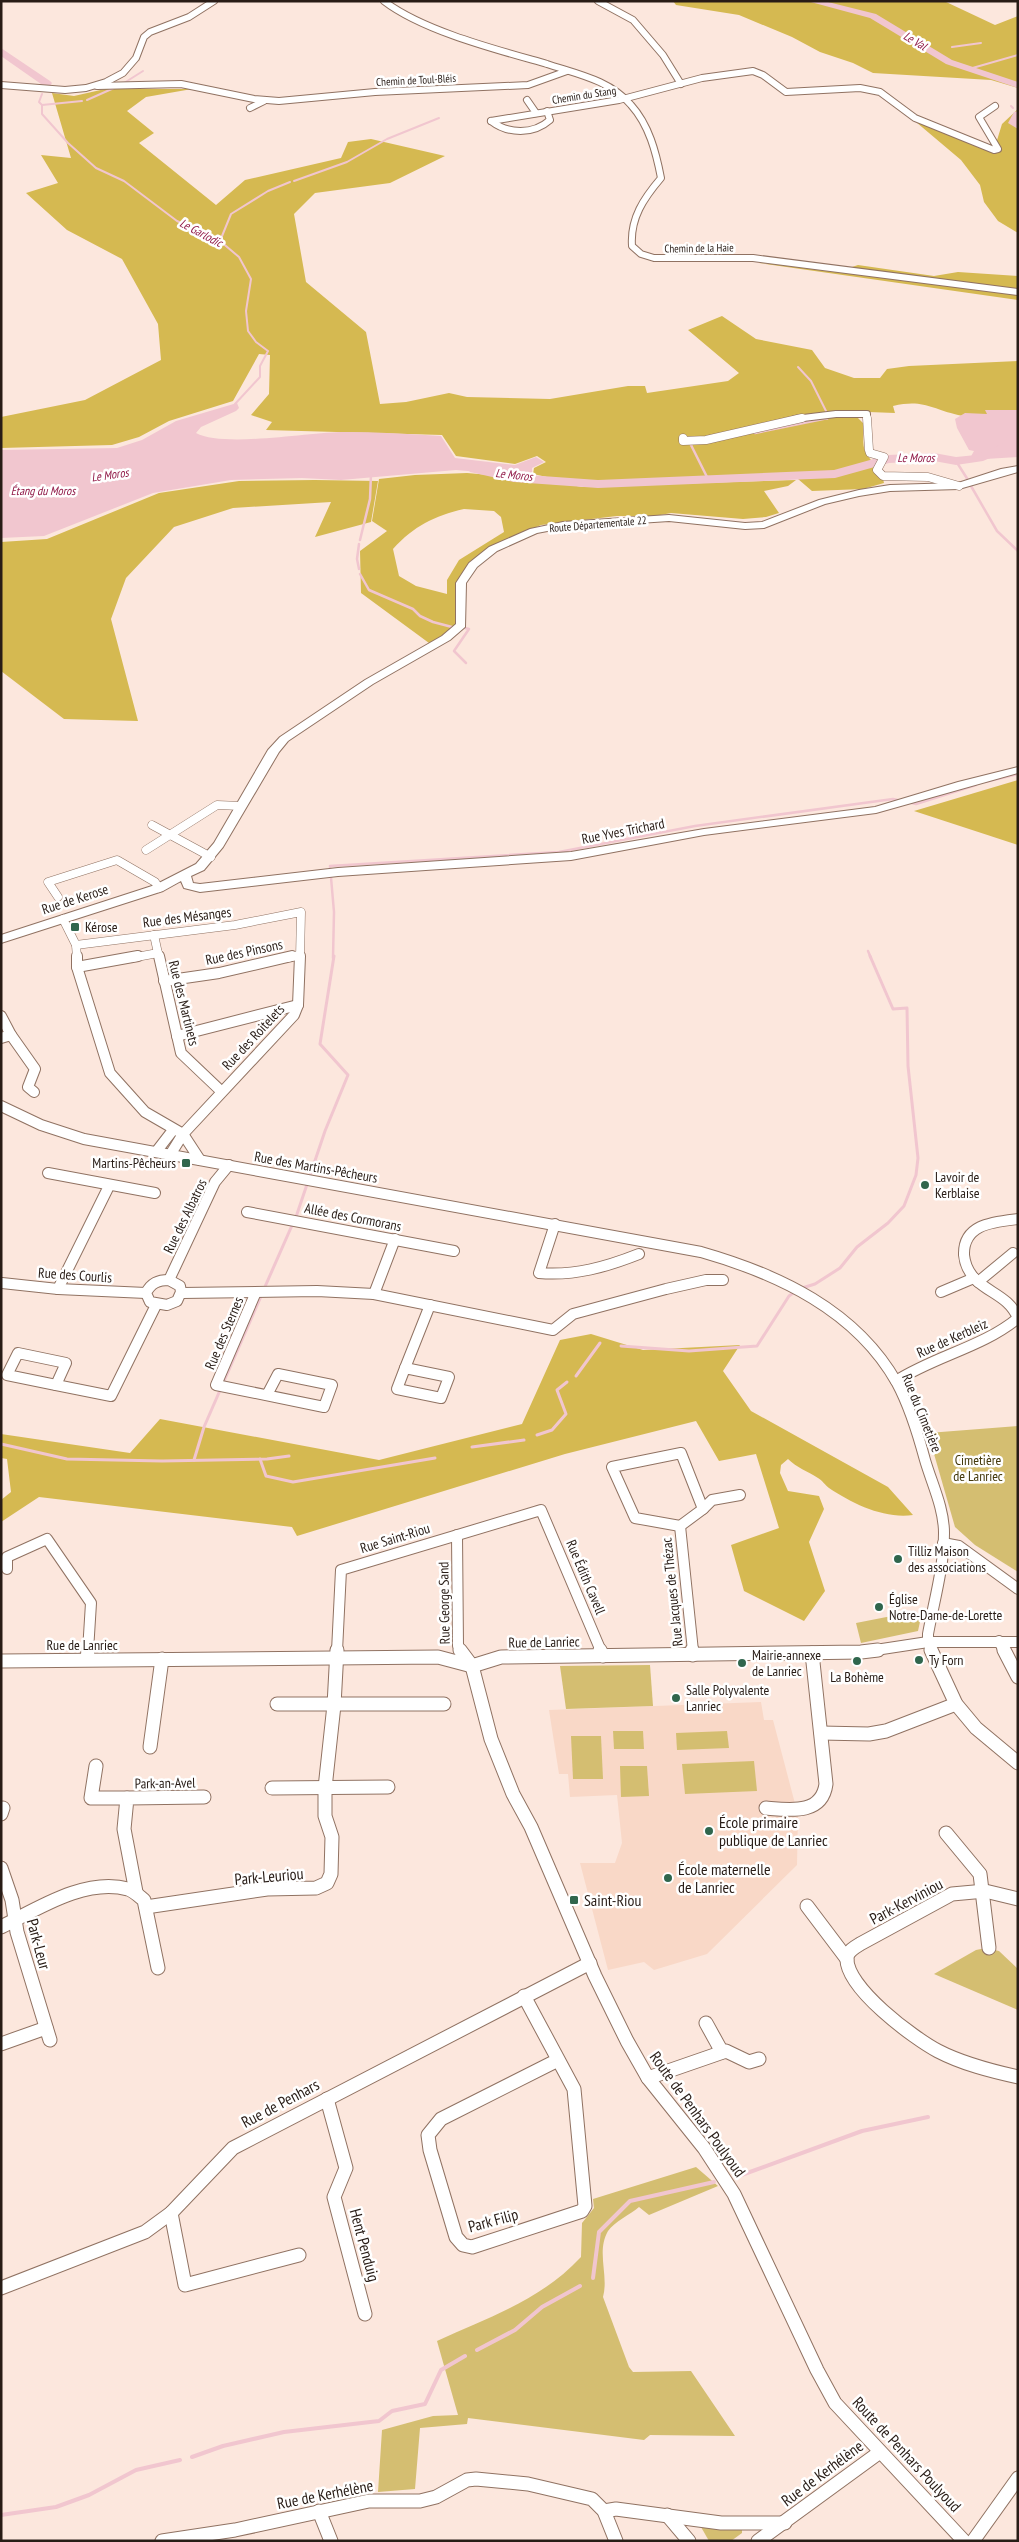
<svg xmlns="http://www.w3.org/2000/svg" width="1019" height="2542" viewBox="0 0 1019 2542" font-family="'PT Sans Narrow',sans-serif">
	<style>
		.built { fill: #f9d8c7 }
		.green { fill: #d4be71 }
		.forest { fill: #d5b951; fill-rule: evenodd }
		.water { fill: #f1c6cf }
		.lines { fill: none; stroke-linecap: round; stroke-linejoin: round }
		.stream-far3 { stroke: #f1c6cf; stroke-width: 2 }
		.stream-far2 { stroke: #f1c6cf; stroke-width: 2.5 }
		.stream-far1 { stroke: #f1c6cf; stroke-width: 3 }
		.stream { stroke: #f1c6cf; stroke-width: 4 }
		.river { fill: #f1c6cf; fill-rule: evenodd }
		.street-far3-casing { stroke: #907262; stroke-width: 8 }
		.street-far2-casing { stroke: #907262; stroke-width: 9 }
		.street-far1-casing { stroke: #907262; stroke-width: 12 }
		.street-casing { stroke: #907262; stroke-width: 15 }
		.secondary-casing { stroke: #907262; stroke-width: 2 }
		.street-far3 { stroke: #fff; stroke-width: 6 }
		.street-far2 { stroke: #fff; stroke-width: 8 }
		.street-far1 { stroke: #fff; stroke-width: 10 }
		.street { stroke: #fff; stroke-width: 13 }
		.secondary { fill: #fff; fill-rule: evenodd }
		.poi-dot { fill: #30664d; stroke: #fff; stroke-width: 2 }
		.labels { text-anchor: middle; stroke-width: 5; stroke-linejoin: round; paint-order: stroke }
		.far-street-label { font-size: 11px; fill: #281c16; stroke: #fff }
		.far-water-label { font-size: 12px; font-style: italic; fill: #911a48; stroke: #fff }
		.street-label { font-size: 14px; fill: #281c16; stroke: #fff }
		.poi-label { font-size: 14px; fill: #281c16; stroke: #fff; text-anchor: start }
		.park-label { font-size: 14px; fill: #44390c; stroke: #fff }
		.near-poi-label { font-size: 16px; fill: #281c16; stroke: #fff; text-anchor: start }
		.near-street-label { font-size: 16px; fill: #281c16; stroke: #fff }
	</style>
	<rect width="100%" height="100%" fill="#fce7dd"/>
	<polygon class="built" points="761,1702 764,1720 773,1720 798,1815 797,1865 707,1954 654,1970 644,1962 608,1970 580,1863 615,1863 622,1843 617,1795 570,1797 568,1774 559,1774 549,1710"/>
	<g class="green">
		<polygon points="1018,1426 1018,1572 975,1545 955,1527 928,1433"/>
		<polygon points="907,1613 908,1615 916,1614 921,1617 918,1631 861,1643 856,1623"/>
		<polygon points="650,1665 653,1706 566,1709 560,1666"/>
		<polygon points="613,1731 643,1731 644,1749 614,1749"/>
		<polygon points="727,1731 729,1748 677,1750 676,1733"/>
		<polygon points="571,1736 601,1736 603,1779 573,1779"/>
		<polygon points="754,1761 757,1791 685,1794 682,1764"/>
		<polygon points="620,1766 647,1766 649,1796 621,1797"/>
		<polygon points="986,1948 999,1951 1018,1969 1018,2010 934,1974 976,1950"/>
		<path d="M 696,2167 L 718,2186 L 649,2215 L 639,2207 C 631,2214 614,2222 608,2231 C 596,2252 609,2275 603,2297 L 629,2367 L 633,2372 L 691,2371 L 735,2436 L 650,2435 L 644,2440 L 468,2418 L 467,2424 L 420,2428 L 415,2489 L 378,2492 L 382,2430 L 433,2416 L 458,2415 L 437,2341 C 490,2316 540,2301 581,2257 L 582,2223 L 594,2208 L 593,2199 Z"/>
		<polygon points="701,2527 742,2530 742,2533 731,2541 709,2541"/>
	</g>
	<g class="forest">
		<polygon points="673,1 944,1 995,25 1018,16 1018,88 991,80 873,73 853,63 820,52 792,37 739,15 676,5"/>
		<path d="M 105,89 L 192,89 L 146,97 L 127,111 L 154,133 L 139,143 L 216,205 L 245,180 L 341,158 L 348,142 L 371,139 L 445,156 L 390,183 L 315,193 L 294,214 L 306,282 L 366,332 L 380,404 L 406,402 L 449,393 L 467,397 L 550,399 L 628,386 L 645,386 L 647,393 L 728,381 L 739,373 L 688,330 L 722,316 L 756,339 L 812,350 L 825,368 L 854,378 L 880,378 L 887,369 L 909,366 L 1018,361 L 1018,411 C 1001,413 973,418 958,415 C 931,409 924,399 893,406 L 895,413 L 843,411 L 856,416 L 863,423 C 864,431 862,445 865,451 C 873,467 880,461 884,483 L 863,489 L 812,491 L 791,473 L 716,480 L 664,479 L 579,484 L 533,474 L 534,468 L 546,462 L 537,456 L 515,464 L 456,456 L 442,435 L 266,430 L 272,422 L 251,415 L 269,394 L 270,355 L 259,354 L 233,401 L 169,421 L 139,437 L 112,445 L 1,448 L 1,417 L 85,400 L 161,360 L 158,324 L 122,259 L 67,230 L 26,193 L 58,183 L 41,155 L 71,158 L 52,93 L 74,96 Z"/>
		<polygon points="1018,109 1018,233 998,221 984,202 980,185 961,160 916,122 994,150 1002,124"/>
		<polygon points="759,263 846,269 858,265 934,276 958,272 1018,276 1018,300"/>
		<path d="M 467,473 L 538,479 L 582,487 L 796,480 L 788,486 L 764,491 L 779,513 L 766,517 L 743,519 L 671,513 L 655,516 L 617,516 L 541,525 L 496,545 L 467,566 L 462,619 L 447,634 L 429,643 L 361,593 L 360,551 L 387,531 L 372,521 L 379,479 L 415,475 ZM 464,509 L 494,511 L 501,517 L 504,532 L 459,560 L 447,580 L 447,594 L 416,586 L 399,576 L 393,549 C 414,526 434,516 464,509 Z"/>
		<polygon points="315,480 378,481 371,522 315,537 331,502 233,508 174,527 126,578 111,619 138,721 64,719 1,671 1,542 47,539 159,493 239,481"/>
		<polygon points="1018,780 1018,845 914,811"/>
		<path d="M 591,1334 L 643,1350 L 740,1345 L 723,1371 L 751,1411 L 888,1487 L 913,1515 C 884,1519 853,1504 829,1488 C 825,1485 822,1480 818,1478 C 807,1471 797,1468 788,1459 L 781,1465 L 780,1473 L 788,1491 L 819,1496 L 824,1509 L 809,1542 L 825,1591 L 804,1621 L 744,1591 L 731,1545 L 779,1528 L 756,1454 L 719,1461 L 696,1421 L 565,1454 L 297,1536 L 292,1527 L 39,1497 L 1,1522 L 1,1500 L 11,1492 L 7,1459 L 1,1458 L 1,1434 L 130,1453 L 160,1419 L 379,1460 L 522,1424 L 560,1340 Z"/>
	</g>
	<g class="water">
		<path d="M 237,403 L 239,408 L 236,411 L 201,427 L 196,433 C 224,448 309,432 345,432 C 377,432 409,434 441,436 L 455,458 L 515,465 L 536,457 L 544,462 L 532,468 L 532,474 L 526,476 L 456,470 L 341,480 L 302,478 L 231,480 L 153,493 L 44,536 L 1,538 L 1,450 L 117,448 L 142,440 L 176,421 Z"/>
		<polygon points="985,410 1018,410 1018,457 969,460 974,451 969,450 957,428 955,419 965,413 987,414"/>
	</g>
	<g class="lines">
		<g class="stream-far3">
			<polyline points="952,47 981,43"/>
			<polyline points="969,69 1018,55"/>
			<polyline points="124,83 143,71"/>
			<polyline points="42,94 39,102 42,105 42,114 68,143 96,168 124,181 177,221 220,241 239,257 251,279 246,311 248,331 256,342 268,351 260,366 260,377 235,404"/>
			<polyline points="87,100 114,88"/>
			<polyline points="42,105 82,101"/>
			<polyline points="1011,106 1013,108"/>
			<polyline points="294,181 347,162 387,139 439,118"/>
			<polyline points="220,241 231,214 268,191 290,182"/>
			<polyline points="798,367 811,381 826,411"/>
			<polyline points="827,416 827,419"/>
		</g>
		<g class="stream-far2">
			<polyline points="755,433 828,418"/>
			<polyline points="694,443 691,445 708,479"/>
			<polyline points="956,461 968,480"/>
			<polyline points="971,486 997,531 1018,551"/>
			<polyline points="360,540 370,499 371,474"/>
			<polyline points="359,544 357,559 359,569"/>
			<polyline points="360,574 369,590 413,609 420,616 433,622 452,627"/>
			<polyline points="465,628 469,629 454,651 466,663"/>
			<polyline points="985,782 1018,774"/>
			<polyline points="908,802 916,804 976,785"/>
			<polyline points="868,951 871,958"/>
			<polyline points="333,958 334,912 330,866 559,852 695,826 893,799 902,801"/>
		</g>
		<g class="stream-far1">
			<polyline points="802,1288 815,1284 840,1268 857,1247 888,1223 904,1206 916,1175 918,1158 908,1066 907,1008 893,1009 870,956"/>
			<polyline points="264,1289 297,1214 325,1131 348,1075 320,1044 334,956"/>
			<polyline points="621,1346 689,1351 757,1346 789,1296 796,1291"/>
			<polyline points="576,1376 600,1343"/>
			<polyline points="537,1435 552,1430 566,1414 557,1390 567,1382"/>
			<polyline points="1,1444 67,1459 162,1461 267,1459 289,1456"/>
			<polyline points="472,1447 524,1440"/>
			<polyline points="260,1459 266,1476 293,1482 435,1458"/>
			<polyline points="194,1460 204,1427 262,1294"/>
		</g>
		<g class="stream">
			<polyline points="736,2177 862,2131 928,2117"/>
			<polyline points="593,2278 599,2232 630,2201 714,2182"/>
			<polyline points="477,2350 515,2330 542,2307 580,2286"/>
			<polyline points="192,2457 223,2446 284,2432 379,2421 392,2411 425,2404 441,2370 465,2356"/>
			<polyline points="1,2515 56,2507 89,2495 136,2470 180,2460"/>
		</g>
		<g class="river">
			<polygon points="807,1 824,1 876,14 952,60 1018,82 1018,88 946,64 870,18"/>
			<polygon points="1,48 50,81 52,83 47,90 39,90 38,88 41,84 1,56"/>
			<polygon points="1018,111 1018,129 1008,123 1014,112"/>
			<polygon points="1018,430 1018,440 1011,449 983,461 956,465 934,461 889,463 835,478 598,488 514,482 470,472 468,469 474,465 514,474 598,480 834,470 888,455 934,453 956,457 976,455 1002,444 1008,435"/>
		</g>
		<defs>
			<g id="street-far3">
				<path d="M 384,1 C 423,31 498,50 547,64 C 577,74 610,80 631,105 C 649,125 656,152 661,178 C 644,198 630,218 632,246 L 641,254 L 654,258 L 753,258 L 1018,292"/>
				<polyline points="598,1 633,20 663,55 681,84"/>
				<polyline points="1,85 65,90 86,88 106,82 123,73 136,58 144,37 150,32 189,17 214,1"/>
				<polyline points="97,86 181,84 254,99 279,101 375,92 528,85 567,71"/>
				<polyline points="527,100 536,113"/>
				<polyline points="250,108 264,101"/>
				<polyline points="491,121 619,100 702,78 753,71 763,75 786,92 860,88 880,92 915,118 994,150 998,149 979,117 995,106"/>
				<path d="M 491,121 C 508,134 533,135 550,120 L 547,111"/>
				<polyline points="795,419 836,414 867,414 867,419"/>
			</g>
			<g id="street-far2">
				<polyline points="867,418 869,450 870,453 884,457 877,470 883,476 928,477 959,486"/>
				<polyline points="683,438 683,441 706,440 802,418"/>
				<polyline points="152,825 211,857"/>
				<polyline points="146,850 217,805 241,806"/>
				<polyline points="58,897 48,882 117,860 155,882 159,888"/>
				<polyline points="63,919 76,945 77,958"/>
				<polyline points="154,935 159,958"/>
				<polyline points="76,945 235,925 301,912 300,958"/>
				<polyline points="131,958 158,953"/>
				<polyline points="287,958 299,955"/>
			</g>
			<g id="street-far1">
				<polyline points="77,956 77,967 110,1073 145,1112 183,1134 200,1160"/>
				<polyline points="159,956 181,1053 221,1091"/>
				<polyline points="77,967 138,956"/>
				<polyline points="164,981 219,973 292,956"/>
				<polyline points="1,1016 11,1035"/>
				<polyline points="177,1036 298,1005"/>
				<polyline points="1,1038 11,1035 35,1069 28,1087 34,1092"/>
				<path d="M 1,1106 L 41,1125 L 84,1139 L 701,1252 C 778,1274 856,1310 897,1383 C 910,1407 918,1434 925,1460 C 932,1484 944,1508 944,1533 C 944,1567 934,1601 928,1634 L 928,1642 L 932,1651"/>
				<polyline points="156,1152 173,1130"/>
				<polyline points="170,1155 183,1134 294,1015 298,1005 300,956"/>
				<polyline points="48,1173 155,1193"/>
				<polyline points="247,1212 454,1251"/>
				<path d="M 1018,1219 C 993,1222 963,1224 964,1255 C 965,1265 969,1273 976,1280 C 991,1294 1009,1297 1018,1318"/>
				<path d="M 555,1224 L 539,1273 C 575,1276 606,1267 639,1254"/>
				<polyline points="169,1280 215,1182 229,1165"/>
				<path d="M 169,1280 L 180,1286 L 181,1292 L 177,1301 L 167,1305 L 150,1302 L 146,1293 C 151,1283 158,1280 169,1280 Z"/>
				<polyline points="978,1282 1013,1253"/>
				<polyline points="2,1283 58,1289 146,1293"/>
				<polyline points="58,1289 109,1186"/>
				<polyline points="256,1292 216,1385 324,1407 332,1385 278,1374 267,1395"/>
				<polyline points="941,1292 974,1278"/>
				<polyline points="182,1293 317,1291 374,1294 553,1330 573,1314 666,1289 706,1280 723,1280"/>
				<polyline points="374,1294 395,1239"/>
				<polygon points="18,1353 66,1363 56,1385 7,1375"/>
				<polygon points="405,1368 449,1377 441,1398 397,1389"/>
				<polyline points="405,1368 430,1305"/>
				<path d="M 896,1381 C 935,1356 983,1347 1018,1318"/>
				<polyline points="56,1385 111,1396 156,1305"/>
				<polygon points="681,1453 703,1509 680,1526 635,1518 612,1467"/>
				<polyline points="703,1509 712,1500 740,1495"/>
				<polyline points="680,1526 693,1651"/>
				<polyline points="457,1535 458,1646 461,1651"/>
				<polyline points="943,1543 959,1546 1018,1589"/>
				<polyline points="7,1569 7,1557 47,1539 91,1603 88,1651"/>
				<polyline points="999,1641 1004,1651"/>
				<polyline points="337,1651 341,1570 541,1510 601,1651"/>
				<polyline points="869,1651 928,1642 1018,1642"/>
			</g>
			<g id="street">
				<polyline points="460,1650 472,1666 491,1739 513,1794 531,1827 595,1976 627,2041 648,2078 704,2148 734,2194 817,2370 835,2403 964,2541"/>
				<polyline points="600,1650 603,1656"/>
				<polyline points="692,1650 693,1655"/>
				<polyline points="931,1650 956,1704 976,1728 1018,1763"/>
				<polyline points="1004,1650 1018,1677"/>
				<polyline points="87,1659 88,1650"/>
				<polyline points="1,1661 438,1657 472,1666 501,1657 861,1652 878,1650"/>
				<polyline points="277,1704 444,1704"/>
				<polyline points="821,1733 869,1734 886,1731 956,1704"/>
				<polyline points="150,1747 162,1659"/>
				<polyline points="96,1766 91,1798 127,1798"/>
				<polyline points="272,1788 388,1787"/>
				<path d="M 766,1808 C 790,1810 822,1815 826,1784 L 812,1653"/>
				<polyline points="1,1814 3,1808"/>
				<polyline points="946,1833 980,1874 989,1948"/>
				<polyline points="1,1868 12,1900 17,1932 50,2040"/>
				<polyline points="136,1892 124,1829 127,1798 204,1797"/>
				<path d="M 1018,1899 L 985,1891 L 952,1894 L 860,1944 C 855,1947 848,1951 847,1957 C 844,1987 915,2039 938,2051 C 963,2064 991,2071 1018,2077"/>
				<polyline points="807,1906 847,1959"/>
				<polyline points="146,1907 267,1889 316,1888 327,1883 331,1874 332,1837 325,1816 325,1788 334,1705 337,1650"/>
				<path d="M 1,1927 C 37,1909 86,1877 128,1889 C 134,1891 139,1896 144,1900 L 158,1968"/>
				<polyline points="524,1996 574,2089 585,2206 582,2211 472,2247 463,2245 456,2237 430,2150 428,2135 441,2119 558,2060"/>
				<polyline points="706,2023 722,2052"/>
				<polyline points="1,2044 46,2028"/>
				<polyline points="648,2078 726,2051 749,2062 759,2059"/>
				<polyline points="327,2099 346,2168 334,2197 365,2314"/>
				<polyline points="171,2213 185,2285 299,2255"/>
				<polyline points="1,2288 145,2232 171,2213 233,2148 590,1963"/>
				<polyline points="319,2511 331,2541"/>
				<polyline points="604,2511 616,2509 721,2523 785,2523"/>
				<polyline points="667,2515 689,2541"/>
				<polyline points="162,2541 235,2530 369,2501 420,2501 436,2497 467,2480 476,2479 528,2484 592,2499 604,2511 616,2541"/>
				<polyline points="758,2541 880,2452"/>
				<polyline points="973,2541 1018,2478"/>
			</g>
			<polygon id="secondary" points="1018,466 1018,472 959,489 890,491 859,496 825,504 764,528 745,529 669,521 563,528 537,533 497,551 477,567 466,583 465,627 450,640 373,684 288,741 279,752 223,847 204,870 191,876 193,883 200,884 338,868 571,852 704,829 875,807 958,782 1018,767 1018,773 876,813 704,835 571,860 338,876 200,892 184,888 181,881 163,891 1,943 1,935 155,885 196,864 214,843 268,750 280,737 365,680 442,636 456,624 456,583 469,563 489,547 530,529 563,522 669,515 745,523 762,522 819,500 859,490 890,485 958,483 1001,469"/>
		</defs>
		<use href="#street-far3" class="street-far3-casing"/>
		<use href="#street-far2" class="street-far2-casing"/>
		<use href="#street-far1" class="street-far1-casing"/>
		<use href="#street" class="street-casing"/>
		<use href="#secondary" class="secondary-casing"/>
		<use href="#street-far3" class="street-far3"/>
		<use href="#street-far2" class="street-far2"/>
		<use href="#street-far1" class="street-far1"/>
		<use href="#street" class="street"/>
		<use href="#secondary" class="secondary"/>
	</g>
	<g class="poi-dot">
		<rect x="70" y="922" width="10" height="10" rx="2.5"/>
		<rect x="181" y="1158" width="10" height="10" rx="2.5"/>
		<circle cx="925" cy="1185" r="5"/>
		<circle cx="898" cy="1559" r="5"/>
		<circle cx="879" cy="1607" r="5"/>
		<circle cx="919" cy="1660" r="5"/>
		<circle cx="857" cy="1661" r="5"/>
		<circle cx="742" cy="1663" r="5"/>
		<circle cx="676" cy="1698" r="5"/>
		<circle cx="709" cy="1831" r="5"/>
		<circle cx="668" cy="1878" r="5"/>
		<rect x="569" y="1895" width="10" height="10" rx="2.5"/>
	</g>
	<g class="labels">
		<g class="far-street-label">
			<text transform="translate(416 80) rotate(-3)" y="4">Chemin de Toul-Bléis</text>
			<text transform="translate(584 95) rotate(-9)" y="4">Chemin du Stang</text>
			<text transform="translate(699 248) rotate(-1)" y="4">Chemin de la Haie</text>
			<text transform="translate(598 524) rotate(-5)" y="4">Route Départementale 22</text>
		</g>
		<g class="far-water-label">
			<text transform="translate(915 41) rotate(31)" y="4">Le Val</text>
			<text transform="translate(201 233) rotate(28)" y="4">Le Garlodic</text>
			<text x="916" y="462">Le Moros</text>
			<text transform="translate(110 475) rotate(-8)" y="4">Le Moros</text>
			<text transform="translate(514 475) rotate(6)" y="4">Le Moros</text>
			<text x="43" y="495">Étang du Moros</text>
		</g>
		<g class="street-label">
			<text transform="translate(623 831) rotate(-11)" y="5">Rue Yves Trichard</text>
			<text transform="translate(75 899) rotate(-18)" y="5">Rue de Kerose</text>
			<text transform="translate(187 917) rotate(-7)" y="5">Rue des Mésanges</text>
			<text transform="translate(244 952) rotate(-12)" y="5">Rue des Pinsons</text>
			<text transform="translate(184 1003) rotate(76)" y="5">Rue des Martinets</text>
			<text transform="translate(253 1037) rotate(-47)" y="5">Rue des Roitelets</text>
			<text transform="translate(316 1167) rotate(10)" y="5">Rue des Martins-Pêcheurs</text>
			<text transform="translate(185 1216) rotate(-64)" y="5">Rue des Albatros</text>
			<text transform="translate(353 1217) rotate(11)" y="5">Allée des Cormorans</text>
			<text transform="translate(75 1275) rotate(4)" y="5">Rue des Courlis</text>
			<text transform="translate(224 1333) rotate(-67)" y="5">Rue des Sternes</text>
			<text transform="translate(952 1338) rotate(-24)" y="5">Rue de Kerbleiz</text>
			<text transform="translate(922 1413) rotate(68)" y="5">Rue du Cimetière</text>
			<text transform="translate(395 1538) rotate(-17)" y="5">Rue Saint-Riou</text>
			<text transform="translate(586 1577) rotate(67)" y="5">Rue Édith Cavell</text>
			<text transform="translate(672 1592) rotate(-96)" y="5">Rue Jacques de Thézac</text>
			<text transform="translate(444 1603) rotate(-91)" y="5">Rue George Sand</text>
			<text transform="translate(544 1642) rotate(-1)" y="5">Rue de Lanriec</text>
			<text x="82" y="1650">Rue de Lanriec</text>
			<text transform="translate(165 1783) rotate(-1)" y="5">Park-an-Avel</text>
		</g>
		<g class="poi-label">
			<text x="85" y="932">Kérose</text>
			<text x="176" y="1168" text-anchor="end">Martins-Pêcheurs</text>
			<text x="935" y="1182">Lavoir de<tspan x="935" dy="16">Kerblaise</tspan></text>
			<text x="908" y="1556">Tilliz Maison<tspan x="908" dy="16">des associations</tspan></text>
			<text x="889" y="1604">Église<tspan x="889" dy="16">Notre-Dame-de-Lorette</tspan></text>
			<text x="752" y="1660">Mairie-annexe<tspan x="752" dy="16">de Lanriec</tspan></text>
			<text x="929" y="1665">Ty Forn</text>
			<text x="857" y="1682" text-anchor="middle">La Bohème</text>
			<text x="686" y="1695">Salle Polyvalente<tspan x="686" dy="16">Lanriec</tspan></text>
		</g>
		<g class="park-label">
			<text x="978" y="1465">Cimetière<tspan x="978" dy="16">de Lanriec</tspan></text>
		</g>
		<g class="near-poi-label">
			<text x="719" y="1828">École primaire<tspan x="719" dy="18">publique de Lanriec</tspan></text>
			<text x="678" y="1875">École maternelle<tspan x="678" dy="18">de Lanriec</tspan></text>
			<text x="584" y="1906">Saint-Riou</text>
		</g>
		<g class="near-street-label">
			<text transform="translate(269 1876) rotate(-5)" y="6">Park-Leuriou</text>
			<text transform="translate(906 1901) rotate(-28)" y="6">Park-Kerviniou</text>
			<text transform="translate(39 1944) rotate(75)" y="6">Park-Leur</text>
			<text transform="translate(280 2103) rotate(-28)" y="6">Rue de Penhars</text>
			<text transform="translate(698 2114) rotate(54)" y="6">Route de Penhars Poulyoud</text>
			<text transform="translate(493 2220) rotate(-15)" y="6">Park Filip</text>
			<text transform="translate(365 2245) rotate(75)" y="6">Hent Penduig</text>
			<text transform="translate(907 2454) rotate(47)" y="6">Route de Penhars Poulyoud</text>
			<text transform="translate(822 2473) rotate(-37)" y="6">Rue de Kerhélène</text>
			<text transform="translate(325 2494) rotate(-11)" y="6">Rue de Kerhélène</text>
		</g>
	</g>
	<rect width="1019" height="2542" fill="none" stroke="#281c16" stroke-width="5"/>
</svg>
